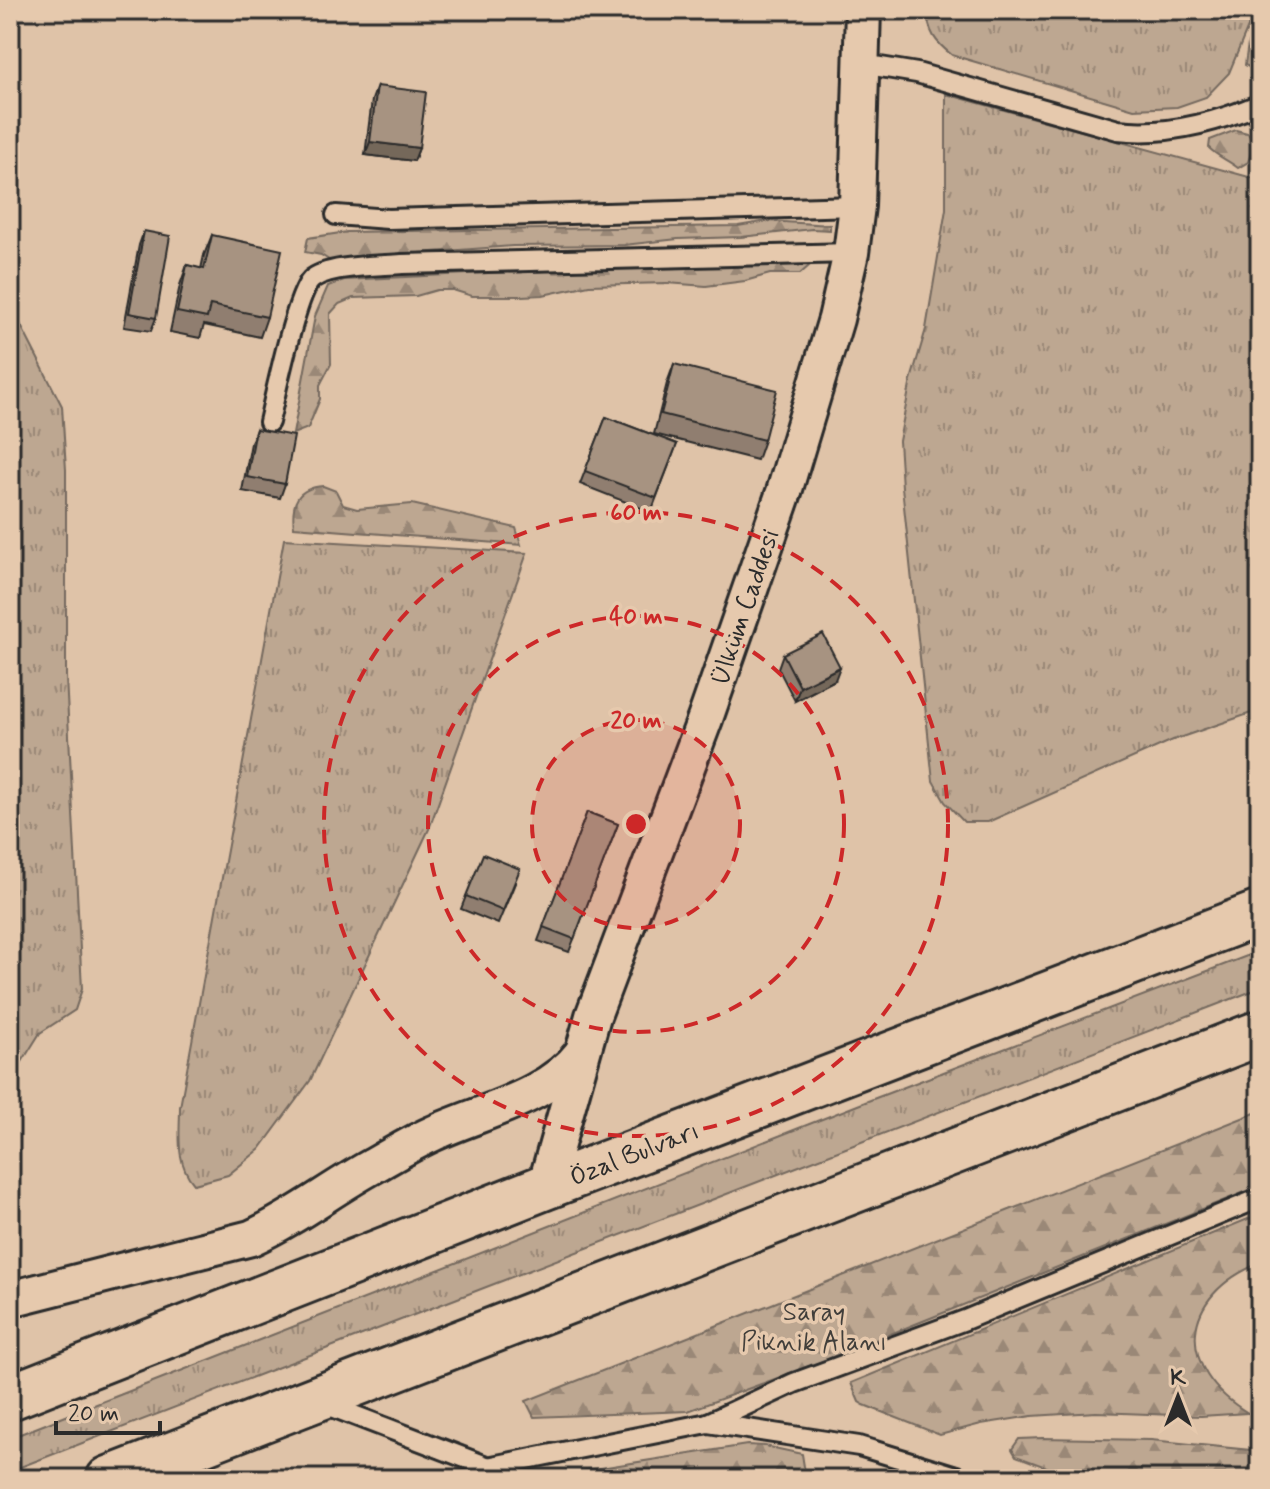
<svg xmlns="http://www.w3.org/2000/svg" width="1270" height="1489" viewBox="0 0 1270 1489" font-family="Mynerve,sans-serif">
	<style>
		.grass { fill: url(#grass-tufts); stroke: #74695e; stroke-width: 2 }
		.forest { fill: url(#forest-firs); stroke: #74695e; stroke-width: 2 }
		.lines { fill: none; stroke-linecap: round; stroke-linejoin: round }
		.service-casing { stroke: #2b2b2b; stroke-width: 24 }
		.minor-casing { stroke: #2b2b2b; stroke-width: 40 }
		.trunk-casing { stroke: #2b2b2b; stroke-width: 50 }
		.service { stroke: #e6c9ad; stroke-width: 18 }
		.minor { stroke: #e6c9ad; stroke-width: 34 }
		.trunk { stroke: #e6c9ad; stroke-width: 44 }
		.wall { fill: #907e6f; stroke: #2b2b2b; stroke-width: 2 }
		.shaded-wall { fill: #75675a; stroke: #2b2b2b; stroke-width: 2 }
		.building { fill: #a79381; stroke: #2b2b2b; stroke-width: 2 }
		.ring { fill: none; stroke: #cd2828; stroke-width: 4; stroke-dasharray: 14 10 }
		.labels { text-anchor: middle; stroke-width: 7; stroke-linejoin: round; paint-order: stroke }
		.street-label { font-size: 26px; fill: #2b2b2b; stroke: #e6c9ad }
		.park-label { font-size: 26px; fill: #413e3a; stroke: #e6c9ad }
		.centre { fill: #cd2828; stroke: #e6c9ad; stroke-width: 4 }
		.ring-label { font-size: 24px; text-anchor: middle; font-weight: bold; fill: #cd2828; stroke: #e6c9ad; stroke-width: 7; stroke-linejoin: round; paint-order: stroke }
	</style>
	<defs>
		<pattern id="grass-tufts" width="24" height="20" patternUnits="userSpaceOnUse" patternTransform="scale(2)"><rect width="24" height="20" fill="#bda791"/><path d="M3 7l-1-3M5 7V3M7 7l1-3M15 17l-1-3M17 17v-4M19 17l1-3" fill="none" stroke="#9a8877"/></pattern>
		<pattern id="forest-firs" width="22" height="20" patternUnits="userSpaceOnUse" patternTransform="scale(2)"><rect width="22" height="20" fill="#bda791"/><path d="M5 1l3.5 6h-7zM16 11l3.5 6h-7z" fill="#9a8877"/></pattern>
	</defs>
	<rect width="100%" height="100%" fill="#dfc3a8"/>
	<filter id="ink" filterUnits="userSpaceOnUse"><feTurbulence type="fractalNoise" baseFrequency=".0125" numOctaves="2"/><feDisplacementMap in="SourceGraphic" scale="16" xChannelSelector="R" yChannelSelector="G"/><feConvolveMatrix kernelMatrix="1 2 1 2 8 2 1 2 1" color-interpolation-filters="sRGB"/></filter>
	<g filter="url(#ink)">
		<g class="grass">
			<path d="M 927,10 L 1255,10 L 1229,73 L 1206,97 L 1177,107 L 1134,109 L 952,55 C 935,42 928,32 927,10 Z"/>
			<polygon points="946,94 1260,180 1260,710 1173,740 988,822 964,822 945,802 933,781 902,487 899,441 911,380 926,329 946,209"/>
			<polygon points="10,304 62,406 66,470 66,677 82,989 75,1010 40,1033 15,1073 15,1104 10,1128"/>
			<path d="M 284,539 L 527,553 L 429,829 L 310,1081 L 260,1149 L 228,1175 L 194,1184 C 175,1162 180,1136 180,1107 Z"/>
			<polygon points="1260,951 1260,988 10,1471 10,1438 873,1099"/>
		</g>
		<g class="forest">
			<polygon points="1260,23 1260,73 1245,65 1248,43"/>
			<path d="M 1236,130 L 1248,133 L 1254,144 L 1248,162 L 1238,168 C 1228,160 1218,157 1209,148 L 1210,140 Z"/>
			<polygon points="768,221 830,225 830,230 812,229 741,237 678,239 624,245 513,246 392,255 366,260 332,262 321,255 305,252 308,238 347,232 738,226"/>
			<polygon points="800,258 810,265 800,274 770,274 745,281 706,286 667,283 589,285 543,295 521,296 472,296 453,290 437,290 416,296 353,298 339,304 330,314 331,364 320,385 320,399 308,428 293,434 315,316 328,286 344,280"/>
			<path d="M 323,486 L 336,491 L 343,505 L 357,509 L 412,504 L 516,528 L 521,545 L 294,527 C 291,503 297,488 323,486 Z"/>
			<polygon points="1260,1111 1260,1186 818,1363 688,1411 534,1417 526,1401"/>
			<path d="M 1260,1214 L 1260,1263 C 1179,1296 1174,1368 1248,1413 L 1201,1416 L 1096,1412 L 1032,1416 L 981,1424 L 940,1435 L 864,1405 L 859,1402 L 851,1383 Z"/>
			<polygon points="1042,1438 1151,1440 1260,1451 1260,1479 1078,1479 1016,1456 1012,1449 1019,1439"/>
			<polygon points="747,1445 765,1446 802,1454 806,1479 593,1479 579,1474 581,1471"/>
		</g>
		<g class="lines">
			<defs>
				<g id="service">
					<path d="M 862,64 L 917,73 L 1118,130 C 1167,136 1215,123 1260,104"/>
					<polyline points="336,215 388,219 857,206"/>
					<path d="M 269,422 C 275,396 296,295 311,280 C 327,265 380,266 402,264 L 851,253"/>
					<polyline points="322,1403 520,1479"/>
					<polyline points="708,1423 794,1383 965,1320 1260,1198"/>
					<polyline points="487,1467 708,1423 859,1446 966,1479"/>
				</g>
				<g id="minor">
					<polyline points="545,1187 593,1016 705,719 784,492 836,319 851,253 857,206 863,10"/>
					<path d="M 10,1299 L 251,1238 C 295,1218 331,1189 373,1166 C 392,1155 412,1143 432,1134 C 482,1111 548,1098 582,1053"/>
				</g>
				<g id="trunk">
					<polyline points="10,1397 545,1187 1260,913"/>
					<polyline points="109,1479 1260,1033"/>
				</g>
			</defs>
			<use href="#service" class="service-casing"/>
			<use href="#minor" class="minor-casing"/>
			<use href="#trunk" class="trunk-casing"/>
			<use href="#service" class="service"/>
			<use href="#minor" class="minor"/>
			<use href="#trunk" class="trunk"/>
		</g>
		<g class="wall">
			<polygon points="377,86 419,148 414,161 365,155 372,100"/>
			<polygon points="144,231 156,318 151,331 124,327 139,245"/>
			<polygon points="212,235 267,317 260,337 204,325 200,338 170,332 180,285 187,265 201,269 204,255"/>
			<polygon points="674,364 764,440 757,460 654,434 667,383"/>
			<polygon points="606,417 677,444 651,512 580,484"/>
			<polygon points="256,429 285,484 280,498 242,491 251,443"/>
			<polygon points="783,654 835,680 795,701 778,668"/>
			<polygon points="587,812 618,824 569,952 538,941"/>
			<polygon points="515,883 498,924 461,909 466,896"/>
		</g>
		<g class="shaded-wall">
			<polygon points="370,142 419,148 414,161 365,155"/>
			<polygon points="840,667 835,680 795,701 800,687"/>
		</g>
		<g class="building">
			<polygon points="377,86 426,92 419,148 370,142"/>
			<polygon points="144,231 170,236 156,318 129,313"/>
			<polygon points="212,235 282,250 267,317 210,305 207,318 177,312 187,265 204,269"/>
			<polygon points="674,364 777,390 764,440 661,414"/>
			<polygon points="606,417 677,444 656,498 585,471"/>
			<polygon points="256,429 294,436 285,484 247,477"/>
			<polygon points="823,634 840,667 800,687 783,654"/>
			<polygon points="587,812 618,824 574,939 543,927"/>
			<polygon points="483,854 520,869 503,911 466,896"/>
		</g>
	</g>
	<circle cx="636" cy="824" r="104" fill="#cd2828" fill-opacity=".12"/>
	<g class="ring">
		<circle cx="636" cy="824" r="104"/>
		<circle cx="636" cy="824" r="208"/>
		<circle cx="636" cy="824" r="312"/>
	</g>
	<g class="labels">
		<g class="street-label">
			<text transform="translate(744 607) rotate(-71)" y="9">Ülküm Caddesi</text>
			<text transform="translate(634 1153) rotate(-21)" y="9">Özal Bulvarı</text>
		</g>
		<g class="park-label">
			<text x="814" y="1320">Saray<tspan x="814" dy="30">Piknik Alanı</tspan></text>
		</g>
	</g>
	<circle cx="636" cy="824" r="12" class="centre"/>
	<g class="ring-label">
		<text x="636" y="520">60 m</text>
		<text x="636" y="624">40 m</text>
		<text x="636" y="728">20 m</text>
	</g>
	<rect width="1270" height="1489" fill="none" stroke="#e6c9ad" stroke-width="40"/>
	<rect x="20" y="20" width="1230" height="1449" fill="none" stroke="#2b2b2b" stroke-width="3" filter="url(#ink)"/>
	<g transform="translate(1178 1397)" stroke="#e6c9ad" stroke-width="6" paint-order="stroke">
	<path d="M0-6L14 30L0 20L-14 30Z" fill="#2b2b2b"/>
	<text y="-12" font-size="22" font-weight="bold" text-anchor="middle" fill="#2b2b2b">K</text>
	</g>
	<path d="M56 1421v12h104v-12" fill="none" stroke="#2b2b2b" stroke-width="4"/>
	<text x="68" y="1421" font-size="24" fill="#2b2b2b" stroke="#e6c9ad" stroke-width="6" paint-order="stroke">20 m</text>
</svg>
